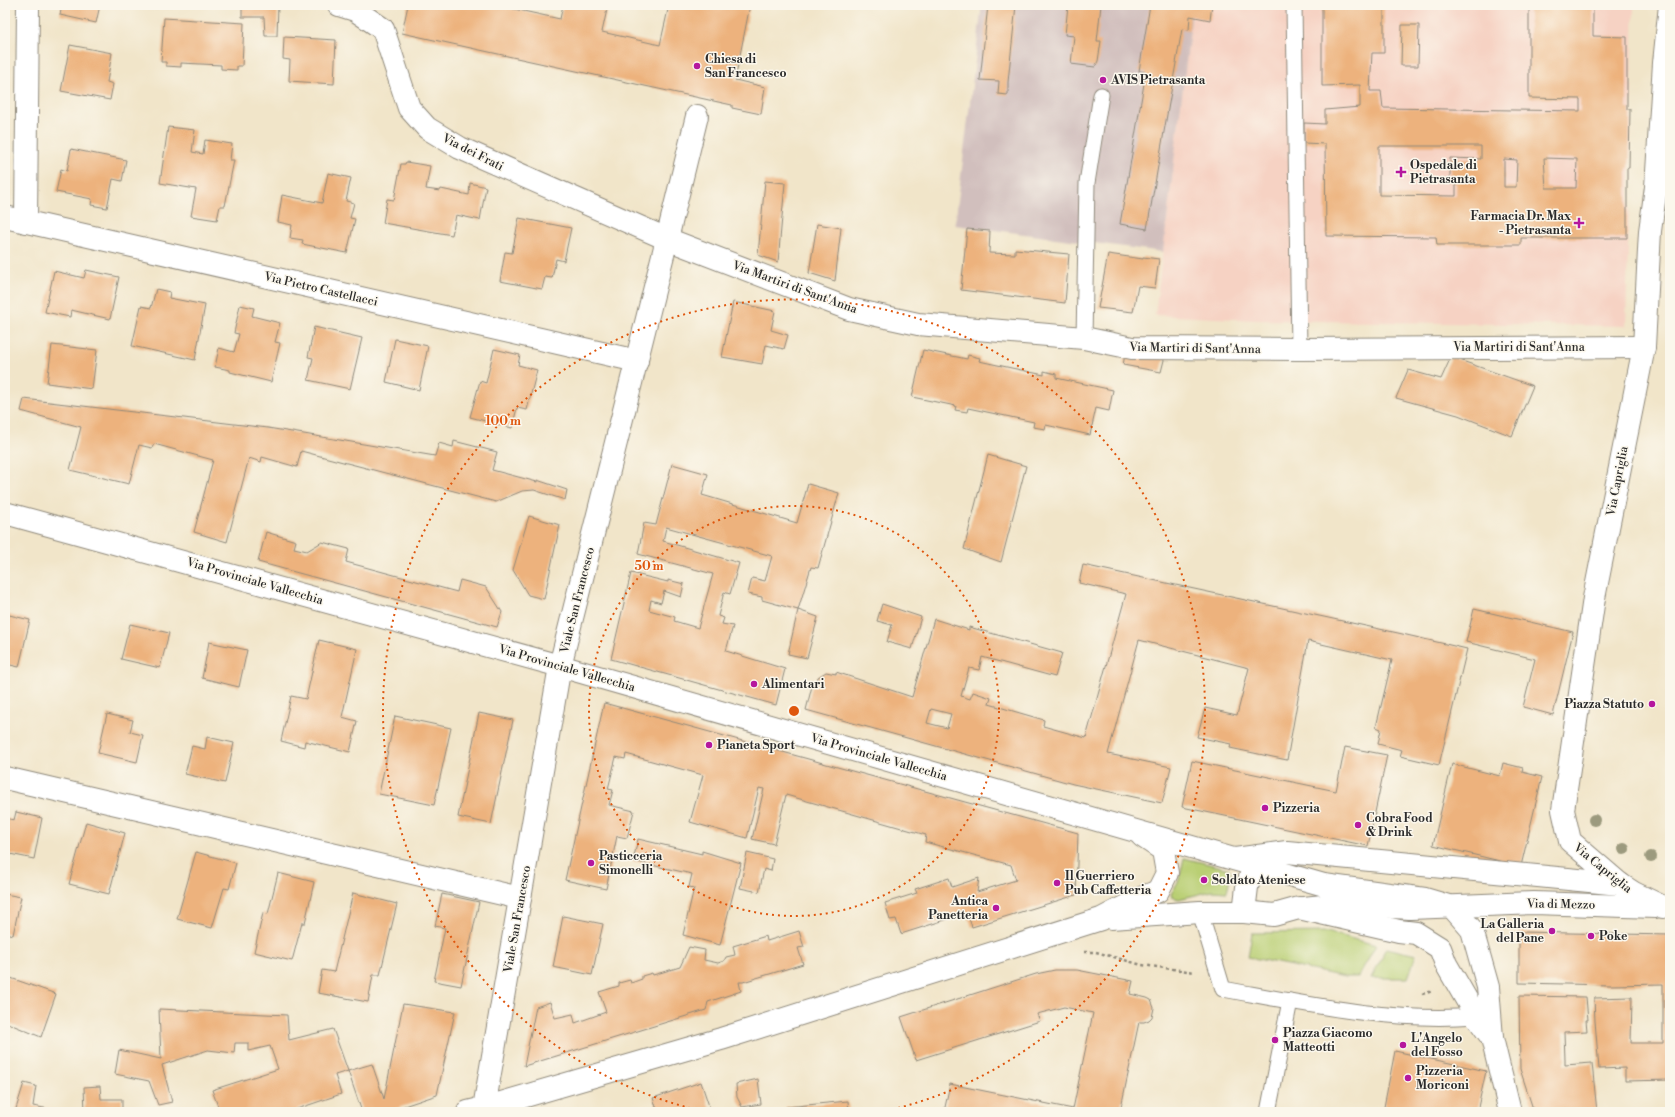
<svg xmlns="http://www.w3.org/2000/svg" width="1675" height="1117" viewBox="0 0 1675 1117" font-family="'Libre Bodoni',serif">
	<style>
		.built { fill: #f6d2c3 }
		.industrial { fill: #d1bfbd }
		.green { fill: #b9cf73; stroke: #727d4f }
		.building { fill: #edb27d; fill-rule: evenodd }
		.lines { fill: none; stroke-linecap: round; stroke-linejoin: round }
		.service-casing { stroke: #8e887a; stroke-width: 17 }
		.pedestrian-casing { stroke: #8e887a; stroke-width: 24 }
		.minor-casing { stroke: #8e887a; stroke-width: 24 }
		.tertiary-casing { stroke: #8e887a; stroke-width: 24 }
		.secondary-casing { stroke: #8e887a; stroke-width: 24 }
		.path { stroke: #8e887a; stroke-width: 2.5; stroke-dasharray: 3 3; stroke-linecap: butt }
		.service { stroke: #fff; stroke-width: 15 }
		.pedestrian { stroke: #fff; stroke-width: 22 }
		.minor { stroke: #fff; stroke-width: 22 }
		.tertiary { stroke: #fff; stroke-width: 22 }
		.secondary { stroke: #fff; stroke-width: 22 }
		.tree { fill: #9c9a7e }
		.ring { fill: none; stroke: #df570e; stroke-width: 2; stroke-dasharray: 2 4 }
		.poi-dot { fill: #b5179e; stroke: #fbf7ec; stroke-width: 1.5 }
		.labels { text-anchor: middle; stroke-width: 3; stroke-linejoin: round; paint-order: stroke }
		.poi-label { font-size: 12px; font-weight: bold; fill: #2b2b2b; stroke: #fbf7ec; text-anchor: start }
		.street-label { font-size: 12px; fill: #2b2b2b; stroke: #fbf7ec }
		.centre { fill: #df570e; stroke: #fbf7ec; stroke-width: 2 }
		.ring-label { font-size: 12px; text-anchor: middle; font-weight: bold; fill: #df570e; stroke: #fbf7ec; stroke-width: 3; stroke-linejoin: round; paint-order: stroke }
	</style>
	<rect width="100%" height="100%" fill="#fbf7ec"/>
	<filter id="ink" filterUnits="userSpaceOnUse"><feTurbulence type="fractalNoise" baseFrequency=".025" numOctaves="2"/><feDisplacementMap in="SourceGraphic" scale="8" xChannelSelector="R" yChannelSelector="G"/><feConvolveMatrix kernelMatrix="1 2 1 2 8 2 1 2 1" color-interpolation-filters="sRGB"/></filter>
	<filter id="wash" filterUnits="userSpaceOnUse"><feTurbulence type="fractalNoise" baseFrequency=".012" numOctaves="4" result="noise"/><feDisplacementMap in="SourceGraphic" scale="16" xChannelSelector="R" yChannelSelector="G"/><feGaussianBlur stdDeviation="0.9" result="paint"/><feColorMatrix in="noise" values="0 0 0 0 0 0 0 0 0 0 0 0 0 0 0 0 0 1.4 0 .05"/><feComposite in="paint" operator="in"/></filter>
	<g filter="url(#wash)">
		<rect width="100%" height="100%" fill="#f1e5c9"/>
		<polygon class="built" points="1193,5 1634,5 1626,326 1255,320 1155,315"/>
		<polygon class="industrial" points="982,5 1193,5 1163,252 955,225"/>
		<g class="green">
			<polygon points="1184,858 1229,869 1231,873 1227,892 1212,891 1179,899 1172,897 1171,894 1179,880"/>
			<polygon points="1327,932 1376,945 1358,977 1345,977 1248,957 1252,933"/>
			<polygon points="1387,948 1416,955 1408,978 1371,978"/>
		</g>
		<g id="blocks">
			<g class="building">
				<polygon points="62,5 100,5 96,23 60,15"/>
				<polygon points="242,5 278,5 277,36 265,36 264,17 242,17"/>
				<polygon points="408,5 496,5 560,19 563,5 608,5 602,32 660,45 669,5 750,5 735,80 765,87 761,114 732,108 732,105 402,33"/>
				<polygon points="988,5 1016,5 1008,82 1008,95 998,94 999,81 980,80"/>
				<polygon points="1068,5 1101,5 1097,41 1101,41 1098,61 1095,67 1071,64 1074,36 1065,35"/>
				<polygon points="1150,5 1212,5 1210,20 1190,16 1189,30 1182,29 1147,229 1120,224 1146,72 1139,71"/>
				<path d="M 1322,5 L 1384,5 L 1384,53 L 1372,53 L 1370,91 L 1381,91 L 1383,108 L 1580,111 L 1580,99 L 1529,98 L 1529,6 L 1593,7 L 1593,36 L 1627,37 L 1627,109 L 1630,109 L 1629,168 L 1627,168 L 1627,238 L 1521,238 L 1521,245 L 1437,245 L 1436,237 L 1326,236 L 1325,144 L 1304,143 L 1304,123 L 1325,124 L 1325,110 L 1360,107 L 1360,85 L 1322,86 ZM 1379,146 L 1481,146 L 1481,159 L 1450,158 L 1450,182 L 1456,183 L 1456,196 L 1379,195 ZM 1544,158 L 1577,159 L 1576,188 L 1546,188 ZM 1504,159 L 1517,160 L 1516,187 L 1504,187 Z"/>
				<polygon points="164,18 244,23 242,66 237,66 237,70 221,69 221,65 181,63 181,67 166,66 166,62 161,62"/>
				<polygon points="1402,25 1419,25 1418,66 1401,66"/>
				<polygon points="284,37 336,40 334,84 289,81 290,60 283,59"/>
				<polygon points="70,45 112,53 107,82 113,84 110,100 61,91"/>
				<polygon points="168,127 195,130 192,152 203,154 205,140 232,144 230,160 234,160 225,206 220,206 217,220 191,216 196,189 160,183"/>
				<polygon points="71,149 126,160 122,181 113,179 107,208 91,205 92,199 56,192 61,169 67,171"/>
				<polygon points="406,162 430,166 426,189 440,191 441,189 469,195 470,183 486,187 480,220 456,215 452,235 383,223 387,199 394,200 401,164 405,164"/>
				<polygon points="328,173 351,178 346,201 354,203 350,218 355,219 347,253 302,244 303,240 290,238 292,225 278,222 282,195 322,203"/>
				<polygon points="765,181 785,183 778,262 758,255"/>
				<polygon points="519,218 571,228 564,261 556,259 552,278 545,277 542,289 500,281 505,252 512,253"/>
				<polygon points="817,224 841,228 835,281 809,273"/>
				<polygon points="967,229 990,231 989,253 1015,254 1015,249 1069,254 1065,303 961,290"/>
				<polygon points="1108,254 1143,259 1143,257 1159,259 1155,288 1138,286 1133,312 1098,308"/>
				<polygon points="86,270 119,277 110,319 71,310 70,317 45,312 54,271 84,278"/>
				<polygon points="156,289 170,292 169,298 205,305 195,360 132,346 141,306 151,308"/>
				<polygon points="733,302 775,311 771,330 788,335 784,349 766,345 762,364 722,357"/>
				<polygon points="240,305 254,308 252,316 280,323 275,342 280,343 271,382 230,372 230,370 215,367 219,348 234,352 239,334 234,333"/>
				<polygon points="314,327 362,338 350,389 308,380 313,358 308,357"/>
				<polygon points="395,339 428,346 419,390 386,382"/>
				<polygon points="52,345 97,350 92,389 47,383"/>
				<polygon points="494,349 520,355 518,365 537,370 527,410 517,408 512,428 470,417 480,381 486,383"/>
				<polygon points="1126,349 1165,356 1161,372 1123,365"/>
				<polygon points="923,350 967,359 968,355 980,358 979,361 1044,375 1044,371 1056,374 1056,378 1113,390 1109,411 1096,408 1090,435 1046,425 1045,429 1033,427 1034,422 968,408 967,412 955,410 956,406 912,397"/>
				<polygon points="1451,357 1533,386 1512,436 1458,415 1396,398 1408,370 1441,379"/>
				<polygon points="24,399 268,428 435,456 439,443 453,447 454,441 497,452 492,470 537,482 537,480 567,490 565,500 534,490 522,491 496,502 301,451 297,467 262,457 261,462 249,458 227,542 194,532 213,460 154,444 152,448 139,445 129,484 70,470 81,427 21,411"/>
				<polygon points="988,455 1026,466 1001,562 964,549"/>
				<polygon points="672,464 708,474 702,495 797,523 808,484 839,493 818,568 811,567 798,610 762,600 762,597 748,594 752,578 765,581 772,556 666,527 663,541 739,563 730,594 724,592 718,616 724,618 722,624 733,626 726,651 785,669 776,705 611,659 631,573 668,582 668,580 684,584 681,597 664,591 661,603 651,600 649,610 675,617 674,621 698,628 713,574 638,554 644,523 656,525"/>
				<polygon points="529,516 560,525 544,599 528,595 513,570"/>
				<polygon points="266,532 296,541 294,548 307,551 322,542 349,549 346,562 457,592 460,580 486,587 502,612 497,627 258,562"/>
				<path d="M 1083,565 L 1398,633 L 1467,649 L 1439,765 L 1400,756 L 1402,750 L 1378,744 L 1381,729 L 1376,727 L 1392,660 L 1308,641 L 1287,760 L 1230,748 L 1231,744 L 1197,737 L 1205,708 L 1237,715 L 1249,668 L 1139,640 L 1108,754 L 1171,767 L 1162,803 L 1073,784 L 806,710 L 812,686 L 816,687 L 818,677 L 826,672 L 836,674 L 836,672 L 912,697 L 934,619 L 969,630 L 969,627 L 1062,653 L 1055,677 L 982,657 L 979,670 L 969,668 L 961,696 L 970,699 L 973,692 L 991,698 L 989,704 L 1044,720 L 1043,726 L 1086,738 L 1126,594 L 1079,583 ZM 931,709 L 951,714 L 947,728 L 927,723 Z"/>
				<polygon points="882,604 921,617 912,649 887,642 892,625 877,621"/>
				<polygon points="1474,609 1573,632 1553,715 1523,707 1535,659 1466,642"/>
				<polygon points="798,610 818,617 807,658 788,654"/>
				<polygon points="5,614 30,620 19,667 6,664 5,667"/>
				<polygon points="130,624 169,633 160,668 121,659"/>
				<polygon points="319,640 357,649 342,717 357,721 350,752 305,741 304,747 281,741 291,696 306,699"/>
				<polygon points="209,642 247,650 239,687 202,678"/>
				<polygon points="604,703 1078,833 1076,895 972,927 967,913 901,934 896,919 890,920 885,903 917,893 915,889 949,878 952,887 979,878 977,892 1016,880 1011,865 925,842 926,835 786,795 774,844 752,839 764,789 759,788 747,838 690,822 703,775 626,754 625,759 616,757 608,789 613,790 609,805 634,811 627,838 617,836 606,889 565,880"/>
				<polygon points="479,713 513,720 491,824 458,817"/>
				<polygon points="107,714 133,720 130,732 143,735 137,762 98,753"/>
				<polygon points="395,716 451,728 434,805 379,794"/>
				<polygon points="207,737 234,743 225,783 185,774 192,746 205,749"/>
				<polygon points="1345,747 1387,755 1368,846 1182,807 1192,761 1336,791"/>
				<polygon points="1503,763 1523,768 1522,772 1542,777 1521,866 1433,845 1452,764 1500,776"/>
				<polygon points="16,812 42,818 34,859 5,853 5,818 14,820"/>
				<polygon points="86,822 125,833 109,894 69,884"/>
				<polygon points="638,839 702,854 702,851 741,863 720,945 683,935 694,888 689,887 692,874 633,861"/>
				<polygon points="196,852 236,863 229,889 224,888 212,928 177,919"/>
				<polygon points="747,853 773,859 771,871 764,869 759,892 740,888"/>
				<polygon points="278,873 314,882 305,923 302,923 292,961 254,952 263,913 268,914"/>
				<polygon points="353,893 397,904 380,975 373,975 368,1002 318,993 322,970 334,972"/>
				<polygon points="5,894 21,897 13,935 5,933"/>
				<polygon points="442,894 479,902 461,986 434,981 445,928 435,926"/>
				<polygon points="563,916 603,924 592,975 553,967"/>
				<polygon points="799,931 804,947 798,948 803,964 743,982 739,982 741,991 708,1002 706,1010 524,1066 536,1007 550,1002 555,1018 573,1014 575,1023 606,1012 599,992 619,986 619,983 630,980 631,983 642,979 642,976 652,973 653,975 680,967 689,947 705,950 704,960 718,963 724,961 726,957 735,955 733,946 766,936 767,941"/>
				<polygon points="1519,932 1670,935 1670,1080 1625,1081 1625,1068 1599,1069 1595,1021 1594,998 1632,997 1631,1043 1663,1043 1663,984 1611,985 1519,983"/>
				<polygon points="1055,970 1077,970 1133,981 1130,994 1147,998 1151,1000 1154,1008 1152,1017 1149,1020 1144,1022 1139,1022 1120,1112 944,1112 950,1084 1073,1109 1093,1013 1064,1007 1037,1014 1040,1021 916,1060 901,1017 1036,974"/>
				<polygon points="5,976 56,994 41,1037 5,1022"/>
				<polygon points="1519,996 1586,997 1588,1020 1586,1020 1587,1031 1564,1032 1565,1060 1565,1065 1592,1063 1597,1112 1534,1112 1520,1069"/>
				<polygon points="403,1004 455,1012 437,1095 386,1112 362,1112 348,1071 335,1075 341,1094 297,1109 298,1112 220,1112 212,1090 278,1069 270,1046 248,1051 248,1043 235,1043 234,1053 208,1050 162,1065 172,1102 158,1105 149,1081 115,1074 119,1050 161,1059 159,1009 287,1015 289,1040 333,1029 348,1071 372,1064 384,1099"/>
				<polygon points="1395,1051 1486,1071 1477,1112 1383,1112"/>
				<polygon points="758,1079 761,1104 742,1107 737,1097 736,1084"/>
				<polygon points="701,1082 711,1112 658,1112 653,1098"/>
				<polygon points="24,1083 36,1086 33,1106 66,1112 15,1112"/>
				<polygon points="100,1086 101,1099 122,1099 122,1112 85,1112 84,1087"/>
				<polygon points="848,1101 849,1112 786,1112 786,1107"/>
			</g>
		</g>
	</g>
	<g filter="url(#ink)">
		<use href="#blocks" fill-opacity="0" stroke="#8e887a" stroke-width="1"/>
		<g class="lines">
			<defs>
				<g id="service">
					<polyline points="1294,5 1299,349"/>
					<polyline points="1084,338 1087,183 1101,95"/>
					<path d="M 1200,912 L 1223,989 C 1306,1004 1392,1023 1476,1016"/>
					<polyline points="1268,1112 1290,1001"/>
				</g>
				<polyline id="pedestrian" points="667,239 697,116"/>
				<g id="minor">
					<polyline points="339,5 355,10 383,29 409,108 427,128 460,148 667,239 849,309 918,324 1084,338 1132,348 1299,349 1644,347"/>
					<polyline points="5,217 637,361"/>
					<polyline points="26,222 28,5"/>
					<polyline points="560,666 667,239"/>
					<polyline points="5,778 520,898"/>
					<polyline points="1235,859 1287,852 1620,884"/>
					<polyline points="1663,907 1634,893 1620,884 1570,841 1563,810 1594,598 1644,347 1650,231 1656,187 1664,63 1670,5"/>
					<polyline points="1304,908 1341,904 1410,908 1534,903 1655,907"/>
				</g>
				<polyline id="tertiary" points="468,1112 484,1108"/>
				<g id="secondary">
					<polyline points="5,513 560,666 1324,885 1425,899 1452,907 1472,930 1488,987 1492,1038 1510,1112"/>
					<polyline points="560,666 484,1108 721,1039 1101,919 1141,898 1158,891 1167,873 1163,850 1142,836"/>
					<polyline points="1244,912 1247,887 1254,865"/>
					<polyline points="1111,918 1200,912 1244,912 1274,915 1299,908 1399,931 1416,933 1440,948 1446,964 1476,1016 1492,1038"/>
				</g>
			</defs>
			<use href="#service" class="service-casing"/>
			<use href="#pedestrian" class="pedestrian-casing"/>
			<use href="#minor" class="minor-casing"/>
			<use href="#tertiary" class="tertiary-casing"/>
			<use href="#secondary" class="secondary-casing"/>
			<g class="path">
				<polyline points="1084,952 1096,952 1142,965 1195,972"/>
				<polyline points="1422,994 1433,991"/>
			</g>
			<use href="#service" class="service"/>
			<use href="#pedestrian" class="pedestrian"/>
			<use href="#minor" class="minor"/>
			<use href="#tertiary" class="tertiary"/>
			<use href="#secondary" class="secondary"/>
		</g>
		<g class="tree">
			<circle cx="1594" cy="820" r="6"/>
			<circle cx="1624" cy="849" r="6"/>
			<circle cx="1651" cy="857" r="6"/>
		</g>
	</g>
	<g class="ring">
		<circle cx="794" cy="711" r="205"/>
		<path d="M702 1111A411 411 0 1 1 886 1111"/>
	</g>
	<g class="poi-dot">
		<circle cx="697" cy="66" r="4"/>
		<circle cx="1103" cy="80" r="4"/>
		<path d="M1399 166h4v4h4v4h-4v4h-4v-4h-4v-4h4z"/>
		<path d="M1577 217h4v4h4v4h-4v4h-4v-4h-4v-4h4z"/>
		<circle cx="754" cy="684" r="4"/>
		<circle cx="1652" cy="704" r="4"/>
		<circle cx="709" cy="745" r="4"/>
		<circle cx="1265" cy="808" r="4"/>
		<circle cx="1358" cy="825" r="4"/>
		<circle cx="591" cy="863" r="4"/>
		<circle cx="1204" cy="880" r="4"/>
		<circle cx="1057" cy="883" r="4"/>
		<circle cx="996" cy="908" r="4"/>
		<circle cx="1552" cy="931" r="4"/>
		<circle cx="1591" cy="936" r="4"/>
		<circle cx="1275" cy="1040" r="4"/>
		<circle cx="1403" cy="1045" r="4"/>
		<circle cx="1408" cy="1078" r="4"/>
	</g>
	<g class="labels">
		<g class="poi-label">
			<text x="705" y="63">Chiesa di<tspan x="705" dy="14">San Francesco</tspan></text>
			<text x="1111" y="84">AVIS Pietrasanta</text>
			<text x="1410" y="169">Ospedale di<tspan x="1410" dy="14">Pietrasanta</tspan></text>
			<text x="1571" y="220" text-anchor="end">Farmacia Dr. Max<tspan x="1571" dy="14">- Pietrasanta</tspan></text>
			<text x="762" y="688">Alimentari</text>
			<text x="1644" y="708" text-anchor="end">Piazza Statuto</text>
			<text x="717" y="749">Pianeta Sport</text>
			<text x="1273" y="812">Pizzeria</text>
			<text x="1366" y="822">Cobra Food<tspan x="1366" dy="14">&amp; Drink</tspan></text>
			<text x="599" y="860">Pasticceria<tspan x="599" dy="14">Simonelli</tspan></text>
			<text x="1065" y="880">Il Guerriero<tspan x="1065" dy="14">Pub Caffetteria</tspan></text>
			<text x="1212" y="884">Soldato Ateniese</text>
			<text x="988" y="905" text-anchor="end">Antica<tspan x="988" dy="14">Panetteria</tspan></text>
			<text x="1544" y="928" text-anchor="end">La Galleria<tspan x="1544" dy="14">del Pane</tspan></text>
			<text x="1599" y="940">Poke</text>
			<text x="1283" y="1037">Piazza Giacomo<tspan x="1283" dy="14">Matteotti</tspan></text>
			<text x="1411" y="1042">L'Angelo<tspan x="1411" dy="14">del Fosso</tspan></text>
			<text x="1416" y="1075">Pizzeria<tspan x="1416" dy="14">Moriconi</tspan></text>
		</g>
		<g class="street-label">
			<text transform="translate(473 152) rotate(27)" y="4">Via dei Frati</text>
			<text transform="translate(795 287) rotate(20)" y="4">Via Martiri di Sant'Anna</text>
			<text transform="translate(321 289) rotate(13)" y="4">Via Pietro Castellacci</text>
			<text x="1519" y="351">Via Martiri di Sant'Anna</text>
			<text transform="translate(1195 348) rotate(1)" y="4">Via Martiri di Sant'Anna</text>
			<text transform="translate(1617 481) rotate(-79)" y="4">Via Capriglia</text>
			<text transform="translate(255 581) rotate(16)" y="4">Via Provinciale Vallecchia</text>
			<text transform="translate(577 600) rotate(-76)" y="4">Viale San Francesco</text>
			<text transform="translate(567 668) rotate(16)" y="4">Via Provinciale Vallecchia</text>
			<text transform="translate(879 757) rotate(16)" y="4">Via Provinciale Vallecchia</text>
			<text transform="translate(1603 868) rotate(39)" y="4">Via Capriglia</text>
			<text transform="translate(1561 904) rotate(1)" y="4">Via di Mezzo</text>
			<text transform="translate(517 919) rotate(-80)" y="4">Viale San Francesco</text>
		</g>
	</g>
	<circle cx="794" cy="711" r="6" class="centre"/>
	<g class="ring-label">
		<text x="503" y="425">100 m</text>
		<text x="649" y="570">50 m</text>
	</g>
	<rect width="1675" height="1117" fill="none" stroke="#fbf7ec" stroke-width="20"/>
</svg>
